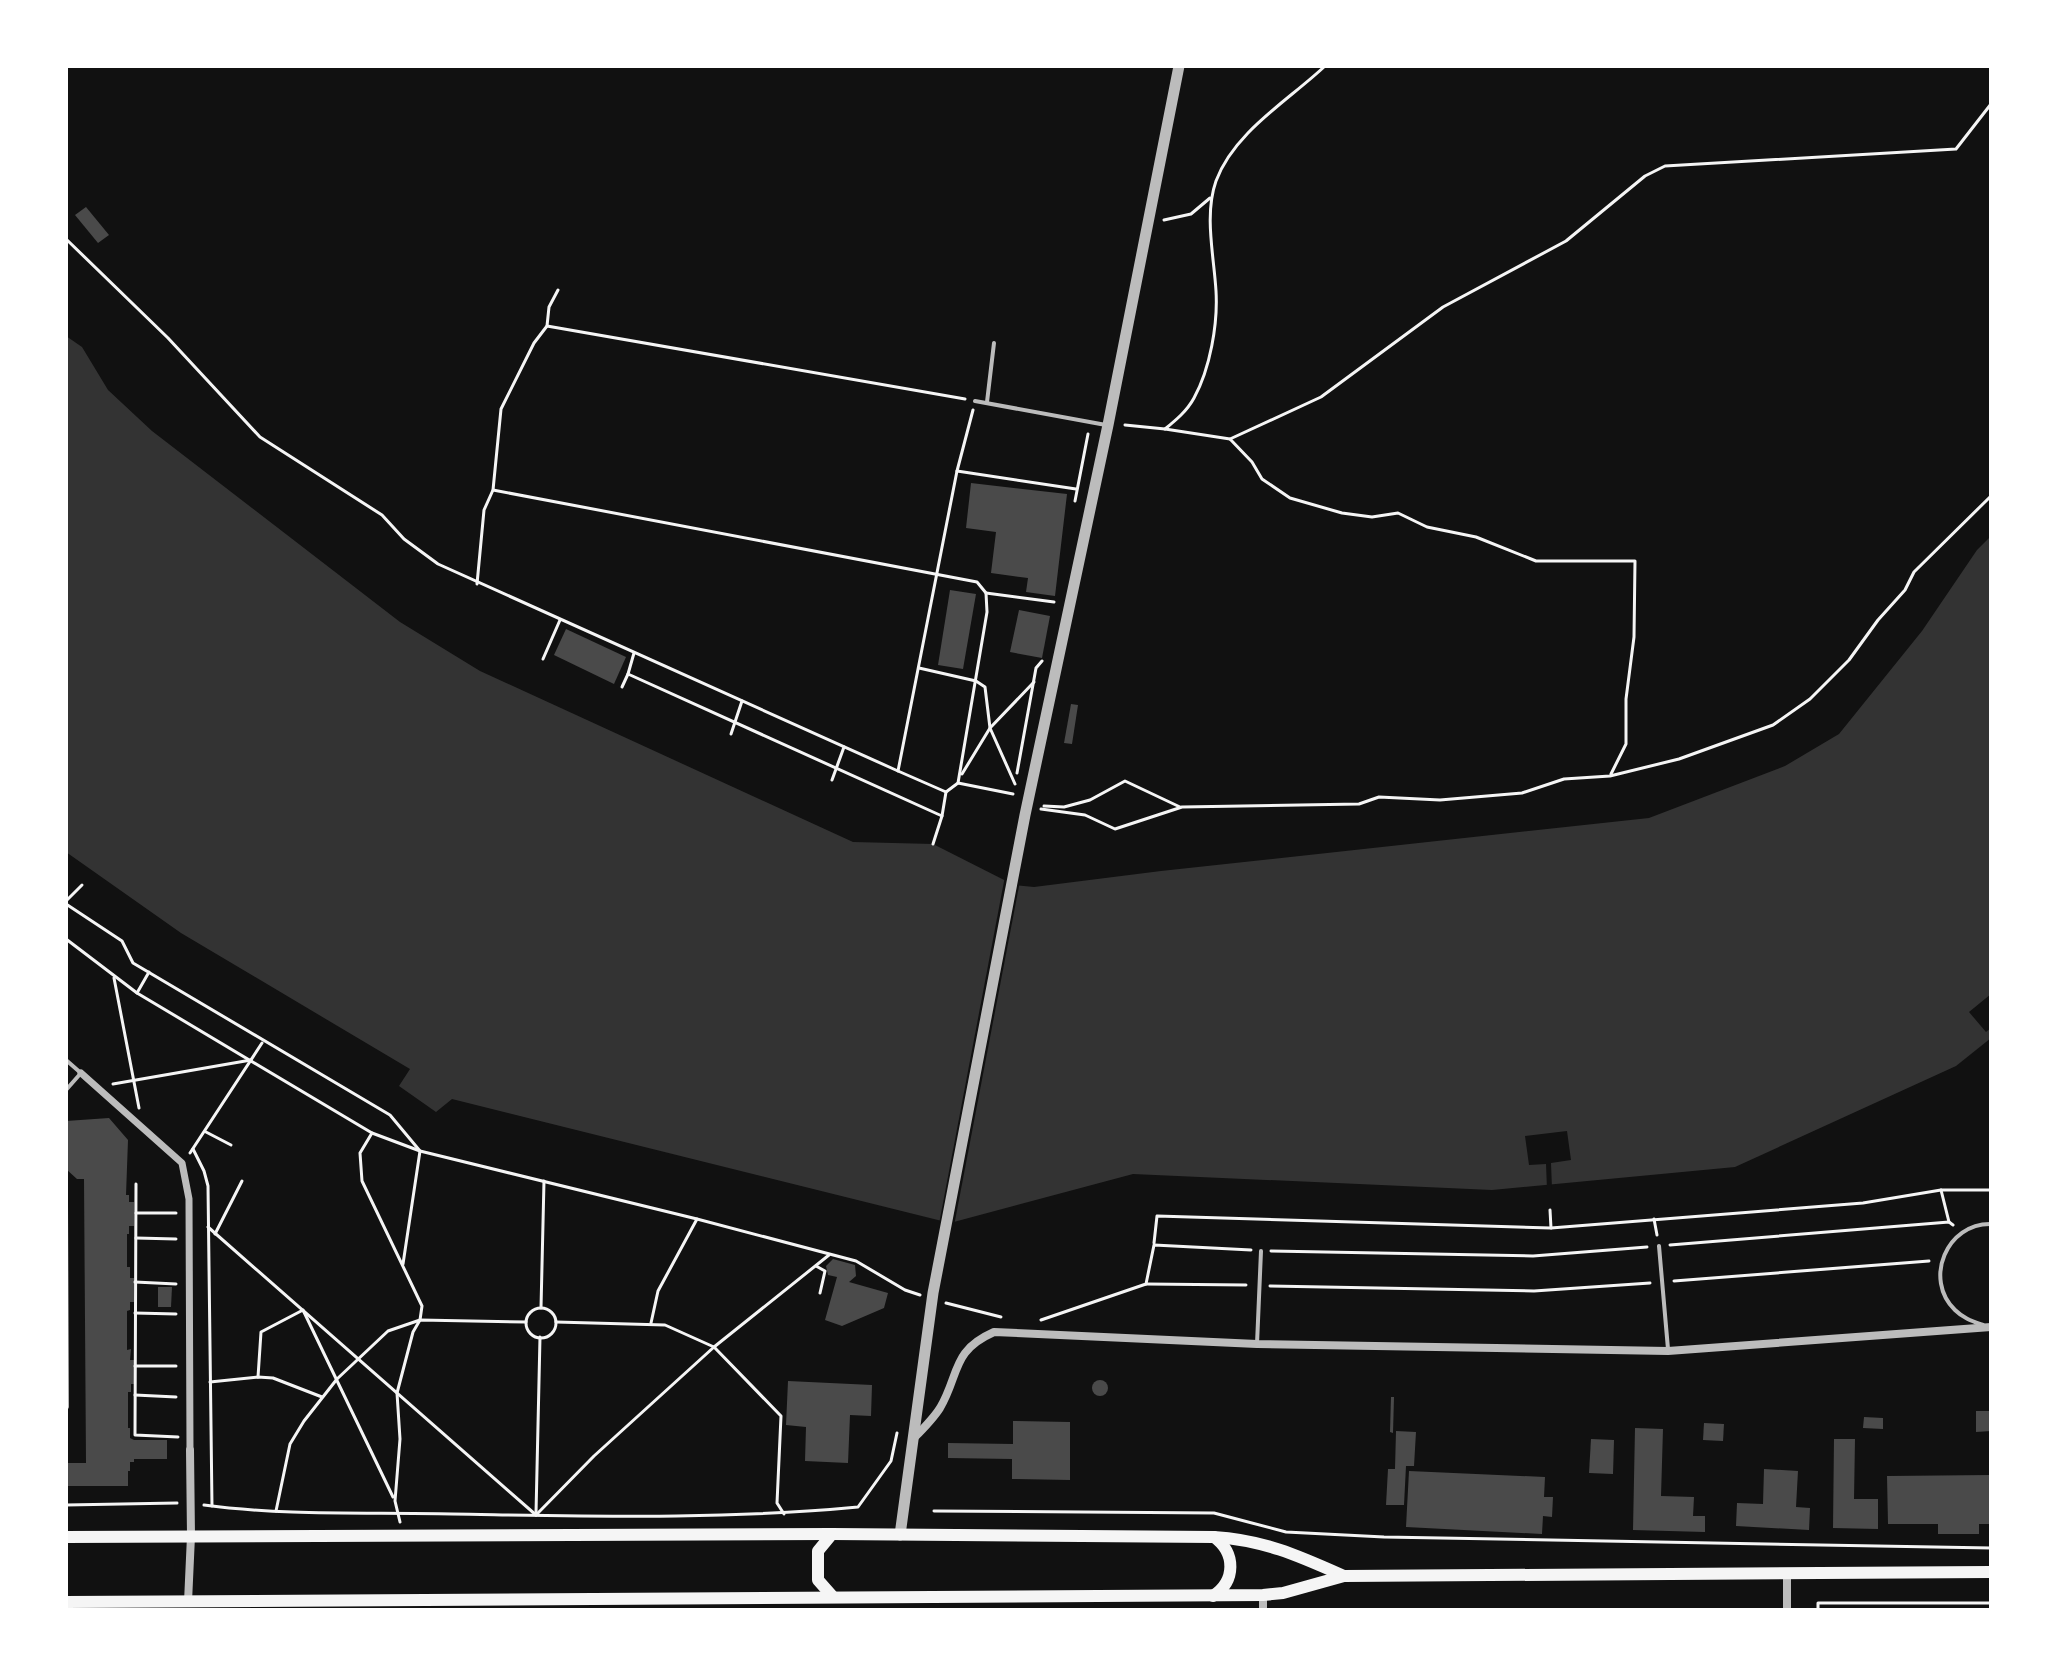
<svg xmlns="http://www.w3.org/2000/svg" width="2057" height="1676" viewBox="0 0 2057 1676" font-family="'Noto Serif',serif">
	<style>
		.water { fill: #333 }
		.pier { fill: #111 }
		.building { fill: #4a4a4a }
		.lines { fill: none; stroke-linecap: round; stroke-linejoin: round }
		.path { stroke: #f5f5f5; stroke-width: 3 }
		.service { stroke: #bcbcbc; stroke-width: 4 }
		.pedestrian { stroke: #bcbcbc; stroke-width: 7 }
		.minor { stroke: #bcbcbc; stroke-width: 8 }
		.tertiary { stroke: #bcbcbc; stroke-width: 11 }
		.secondary { stroke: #f5f5f5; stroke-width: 12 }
	</style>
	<rect width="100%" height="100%" fill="#111"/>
	<polygon class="water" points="66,336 82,347 108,390 152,431 400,622 480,671 853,842 933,844 1014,885 1034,887 1161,871 1649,818 1785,766 1839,734 1922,631 1977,550 1991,536 1991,1038 1956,1066 1735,1167 1492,1190 1133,1174 950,1223 452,1099 436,1112 399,1086 410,1069 181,933 66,852"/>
	<g class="pier">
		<polygon points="1005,876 1020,881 954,1226 949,1226 939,1224"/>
		<polygon points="1991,994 1991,1028 1986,1032 1969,1012"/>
		<polygon points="1567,1131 1571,1160 1551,1163 1552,1189 1547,1189 1546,1164 1529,1165 1525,1136"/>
	</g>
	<g class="building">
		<polygon points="86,207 109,235 98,243 75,215"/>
		<polygon points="971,483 1067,494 1055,596 1026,592 1028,578 991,573 996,532 966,528"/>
		<polygon points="950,590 976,594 963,669 938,665"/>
		<polygon points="1019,610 1050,616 1042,658 1010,652"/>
		<polygon points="566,629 626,657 614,684 554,655"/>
		<polygon points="1071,704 1078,705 1072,744 1064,743"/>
		<polygon points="109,1118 128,1140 126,1195 129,1195 129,1202 134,1202 134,1226 129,1226 129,1234 127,1234 127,1267 130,1267 130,1278 134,1278 134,1302 130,1302 130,1310 127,1311 127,1350 131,1349 130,1360 134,1360 134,1384 131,1384 131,1392 128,1392 128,1428 130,1428 130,1438 134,1440 167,1440 167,1459 134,1459 134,1462 130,1462 130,1471 128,1471 128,1486 66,1486 66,1463 86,1463 84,1179 77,1179 66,1169 66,1121"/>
		<polygon points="833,1259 855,1265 856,1276 849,1282 888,1293 884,1308 842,1326 825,1320 837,1277 828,1275 826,1266"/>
		<polygon points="158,1287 172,1287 171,1307 158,1307"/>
		<circle cx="1100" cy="1388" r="8"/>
		<polygon points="788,1381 872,1385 871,1416 850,1415 848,1463 805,1461 806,1427 786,1425"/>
		<polygon points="1391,1397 1394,1397 1393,1433 1390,1432"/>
		<polygon points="1976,1411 1991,1411 1991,1431 1976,1432"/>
		<polygon points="1864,1417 1883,1418 1883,1429 1863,1428"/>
		<polygon points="1013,1421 1070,1422 1070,1480 1012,1479 1012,1459 948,1458 948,1443 1013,1444"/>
		<polygon points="1704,1423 1724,1424 1723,1441 1703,1440"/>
		<polygon points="1635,1428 1663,1429 1661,1496 1694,1497 1693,1516 1705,1516 1705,1532 1633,1530"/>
		<polygon points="1396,1431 1416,1432 1414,1466 1406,1466 1404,1505 1386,1505 1388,1469 1395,1469"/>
		<polygon points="1591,1439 1614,1440 1613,1474 1589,1473"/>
		<polygon points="1834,1439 1855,1439 1854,1499 1878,1499 1878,1529 1833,1528"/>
		<polygon points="1764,1469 1798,1471 1796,1507 1810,1508 1809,1530 1736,1526 1737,1503 1763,1504"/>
		<polygon points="1409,1471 1545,1477 1544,1497 1553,1497 1552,1517 1543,1516 1542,1534 1406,1527"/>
		<polygon points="1991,1475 1991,1524 1979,1524 1979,1534 1938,1534 1938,1524 1888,1524 1887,1476"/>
	</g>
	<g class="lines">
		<g class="path">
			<polyline points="1164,220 1191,214 1210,198"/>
			<polyline points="66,239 168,338 260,437 382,515 404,539 438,564 898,771 957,471 973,410"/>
			<polyline points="547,326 965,399"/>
			<path d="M 1125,425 L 1165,429 C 1176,420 1187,411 1194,398 C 1210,369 1218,324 1216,291 C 1214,256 1204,215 1216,181 C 1234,132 1289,100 1325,66"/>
			<polyline points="1165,429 1230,439 1321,397 1443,307 1566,241 1645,176 1665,166 1956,149 1991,104"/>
			<polyline points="1230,439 1252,462 1262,479 1290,498 1342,513 1372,517 1398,513 1427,527 1476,537 1536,561 1635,561 1634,637 1626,699 1626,744 1611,774"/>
			<polyline points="957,471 1076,489"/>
			<polyline points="493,490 977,582 986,593 987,612 958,783 946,792 898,771"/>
			<polyline points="1075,501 1088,434"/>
			<polyline points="477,584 484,510 493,490 501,409 534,343 547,326 549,307 558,290"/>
			<polyline points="986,593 1054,602"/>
			<polyline points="634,653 628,674 942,816 946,792"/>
			<polyline points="543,659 560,620"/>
			<polyline points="919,668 976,681 985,687 990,728 1015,784"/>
			<polyline points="622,687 628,674"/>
			<polyline points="731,734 742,701"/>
			<polyline points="1017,773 1036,668 1042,661"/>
			<polyline points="962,774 990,728 1034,682"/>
			<polyline points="832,780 844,747"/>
			<polyline points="958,783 1013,794"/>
			<polyline points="1044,806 1064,807 1090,800 1125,781 1180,807"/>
			<polyline points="1041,809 1085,815 1115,829 1182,807 1359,804 1379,797 1440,800 1522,793 1564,779 1610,776 1679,759 1773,725 1810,699 1849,660 1878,620 1905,590 1914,572 1991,496"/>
			<polyline points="933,844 942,816"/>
			<polyline points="66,901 82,885"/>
			<polyline points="66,904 122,941 133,963 390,1115 420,1151 403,1264"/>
			<polyline points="66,939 137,993 372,1133 420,1151 697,1219 856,1261 905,1290 920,1295"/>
			<polyline points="114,978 139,1108"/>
			<polyline points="137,993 149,972"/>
			<polyline points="113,1084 251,1060"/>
			<polyline points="206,1132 231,1145"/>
			<polyline points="372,1133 360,1153 362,1181 422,1306 420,1320 413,1332 397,1393 400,1439 395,1501 400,1522"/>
			<polyline points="193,1149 204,1171 208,1186 212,1506"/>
			<polyline points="190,1153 262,1043"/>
			<polyline points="136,1184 135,1435 178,1437"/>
			<polyline points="1941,1190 1949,1222"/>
			<polyline points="1550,1210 1551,1228"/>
			<polyline points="136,1213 176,1213"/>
			<polyline points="1654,1219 1657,1235"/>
			<polyline points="208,1227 536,1515"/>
			<polyline points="215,1234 242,1181"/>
			<polyline points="136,1238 176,1239"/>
			<polyline points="1154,1243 1157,1216 1551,1228 1863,1203 1941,1190 1991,1190"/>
			<polyline points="1670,1245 1949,1222 1953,1225"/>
			<polyline points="1271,1251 1533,1256 1647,1247"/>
			<polyline points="816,1266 825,1271 820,1293"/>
			<polyline points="1674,1281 1929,1261"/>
			<polyline points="135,1282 176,1284"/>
			<polyline points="1146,1284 1246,1285"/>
			<polyline points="1270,1286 1534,1291 1650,1283"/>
			<polyline points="946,1303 1001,1317"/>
			<polyline points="541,1308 544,1181"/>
			<circle cx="541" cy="1323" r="15"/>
			<polyline points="135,1313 176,1314"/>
			<polyline points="1041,1320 1146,1284 1154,1245 1251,1250"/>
			<polyline points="556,1322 665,1325 714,1347 781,1416 777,1503 784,1514"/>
			<polyline points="651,1323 658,1291 697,1219"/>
			<polyline points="135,1366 176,1366"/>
			<polyline points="258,1377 261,1332 303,1310 393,1497"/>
			<polyline points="210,1382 258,1377 273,1378 322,1397"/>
			<polyline points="135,1395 176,1397"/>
			<polyline points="66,1505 177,1503"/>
			<path d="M 204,1505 C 286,1516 370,1512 452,1514 C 587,1516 724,1520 858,1507 L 891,1461 L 897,1433"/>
			<polyline points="276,1511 290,1444 304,1421 337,1379 388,1331 420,1320 526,1322"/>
			<polyline points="934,1511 1214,1513 1286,1532 1384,1537 1991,1548"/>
			<polyline points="536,1513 540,1337"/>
			<polyline points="536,1515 594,1456 714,1347 829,1255"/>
			<polyline points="1818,1610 1818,1603 1991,1603"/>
		</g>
		<g class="service">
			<polyline points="975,401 1106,425"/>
			<polyline points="987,402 994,343"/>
			<polyline points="66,1060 82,1074"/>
			<polyline points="66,1090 81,1073"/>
			<polyline points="66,1203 67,1407"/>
			<polyline points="1659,1246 1668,1349"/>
			<path d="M 1983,1325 C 1972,1321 1963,1318 1955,1310 C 1923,1279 1947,1223 1991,1224"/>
			<polyline points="1257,1344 1261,1251"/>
		</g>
		<polyline class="pedestrian" points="81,1073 182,1163 189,1199 190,1450"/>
		<g class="minor">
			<path d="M 914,1438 C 923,1429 933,1419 940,1408 C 960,1374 951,1351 994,1332 L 1257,1344 L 1668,1351 L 1991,1327"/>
			<polyline points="188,1602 191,1536 190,1450"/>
			<polyline points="1263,1610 1263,1595"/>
			<polyline points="1787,1610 1787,1573"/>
		</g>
		<polyline class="tertiary" points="900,1535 933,1293 1025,815 1108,425 1179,66"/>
		<g class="secondary">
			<polyline points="832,1534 818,1551 818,1580 833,1597"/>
			<path d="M 66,1537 L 832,1534 L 1214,1537 C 1264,1540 1299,1556 1344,1576"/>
			<path d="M 1213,1596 C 1236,1581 1236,1553 1214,1537"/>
			<polyline points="66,1602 1263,1595 1283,1593 1344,1576 1991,1572"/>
		</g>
	</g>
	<rect width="2057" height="1676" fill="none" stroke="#ffffff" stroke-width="136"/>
</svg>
